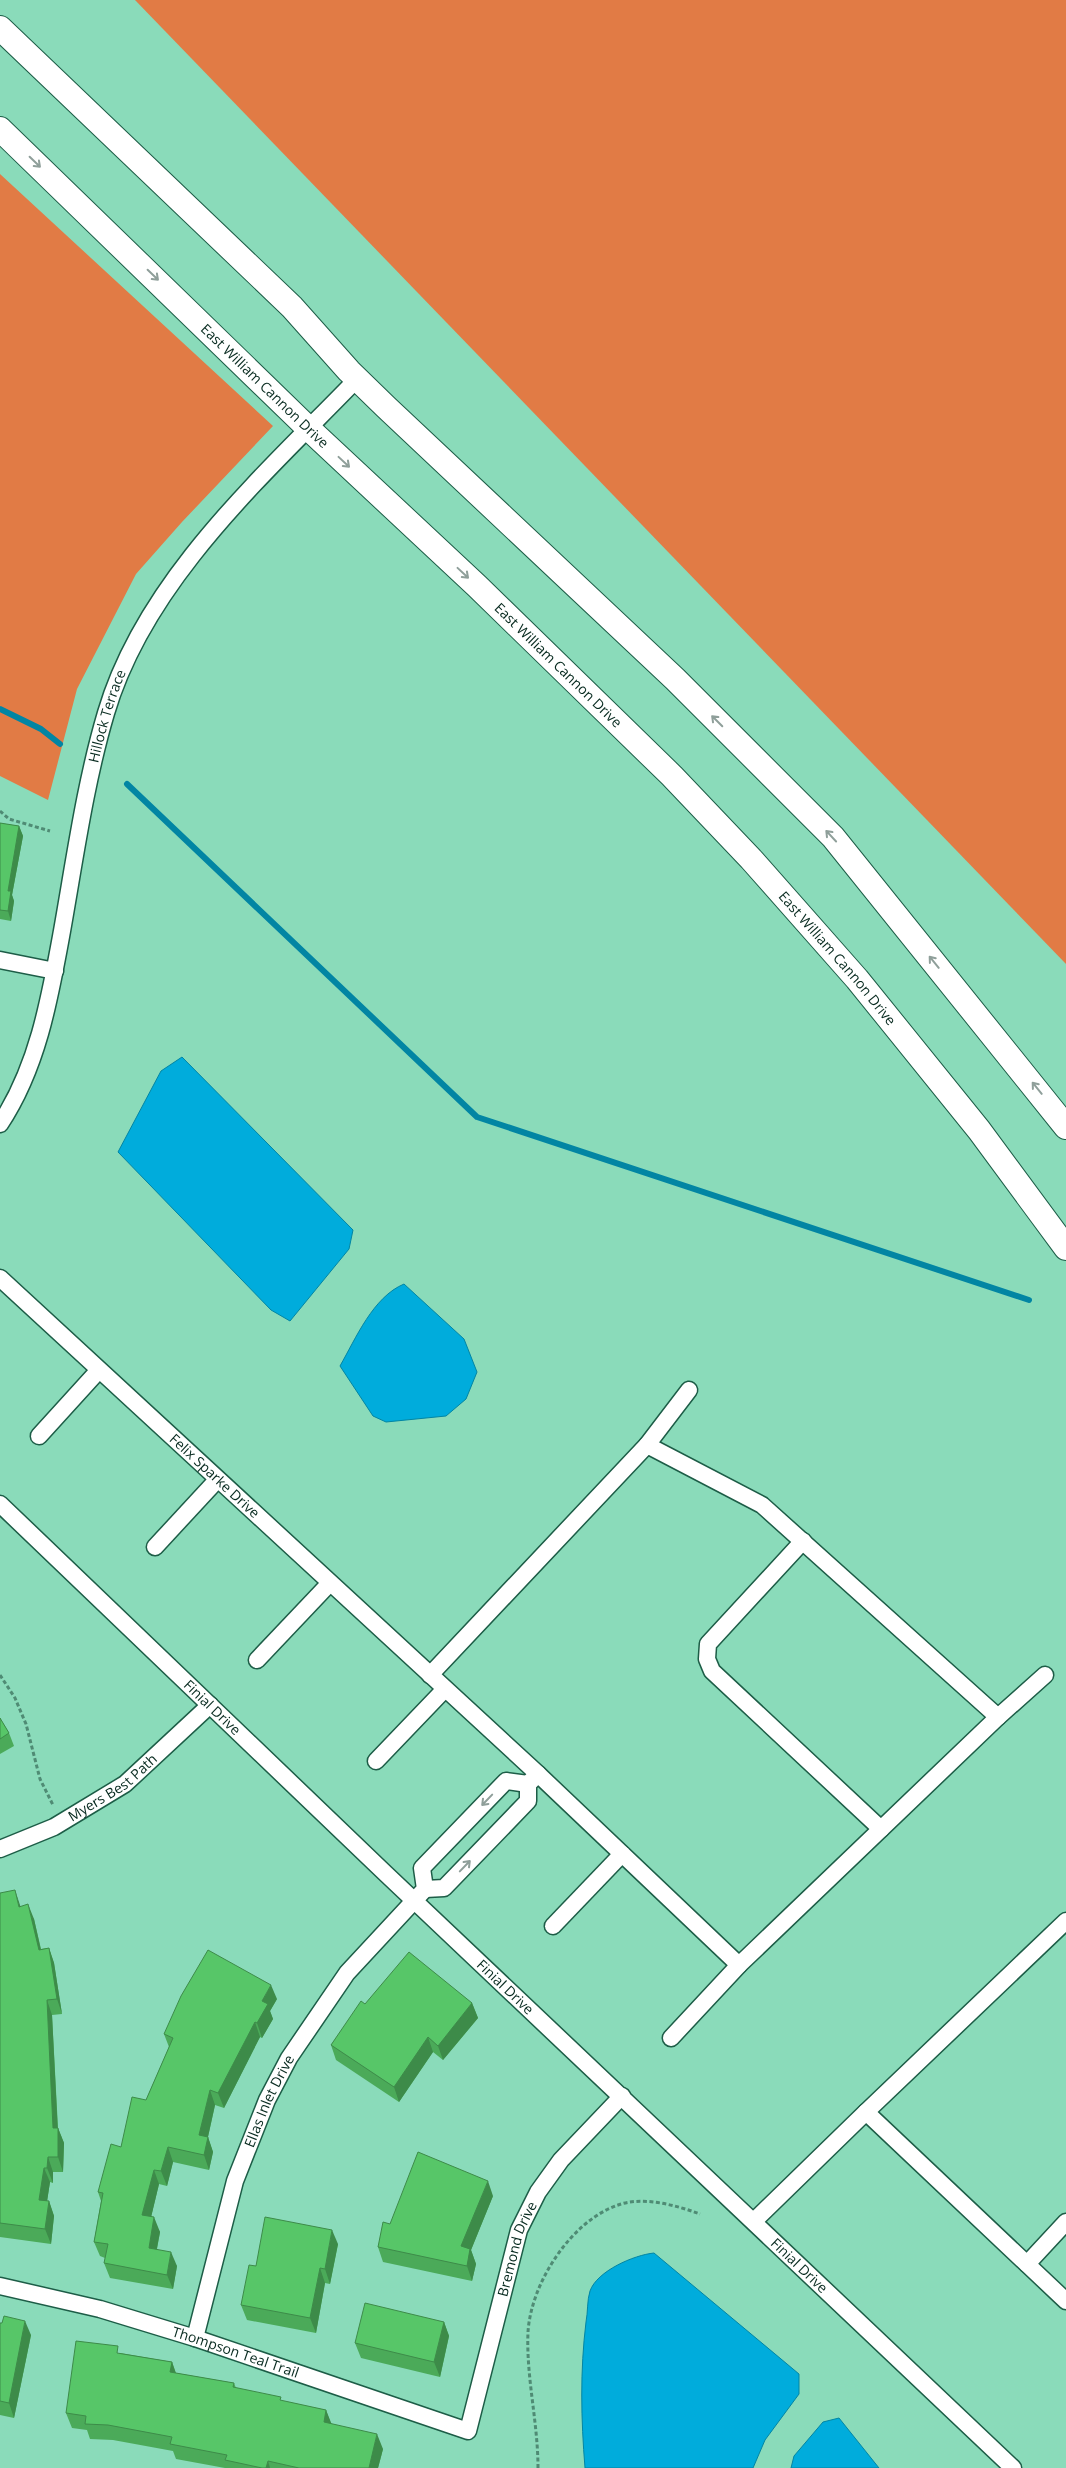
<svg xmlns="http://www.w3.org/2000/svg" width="1066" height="2468" viewBox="0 0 1066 2468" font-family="'Open Sans',sans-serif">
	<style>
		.green { fill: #e17b45 }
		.water { fill: #00acdc; stroke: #0285a3 }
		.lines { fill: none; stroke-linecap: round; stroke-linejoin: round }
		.stream { stroke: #0285a3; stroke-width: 6 }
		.street-casing { stroke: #1d5d47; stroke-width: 19 }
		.secondary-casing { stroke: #1d5d47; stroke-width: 26 }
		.path { stroke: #4f8b74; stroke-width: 3; stroke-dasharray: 4 2.5; stroke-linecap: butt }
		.street { stroke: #fff; stroke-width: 16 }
		.secondary { stroke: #fff; stroke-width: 24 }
		.wall { fill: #4baa59 }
		.shaded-wall { fill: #3d8b49 }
		.building { fill: #57c668; stroke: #3d8b49 }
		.oneway { stroke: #8f9f9a }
		.labels { text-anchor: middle; stroke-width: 4; stroke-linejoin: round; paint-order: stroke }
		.street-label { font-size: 14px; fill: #072a1f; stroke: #97e8c7 }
	</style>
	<rect width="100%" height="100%" fill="#8adbba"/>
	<g class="green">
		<polygon points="135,0 1066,0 1066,964"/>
		<polygon points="0,174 273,426 182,522 136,574 77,689 48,800 0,776"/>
	</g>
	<g class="water">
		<polygon points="182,1057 353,1230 349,1249 290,1321 271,1310 118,1152 161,1071"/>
		<path d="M 404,1284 L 464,1339 L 477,1372 L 466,1399 L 446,1416 L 386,1422 L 373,1416 L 340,1366 C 356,1338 373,1297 404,1284 Z"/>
		<path d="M 654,2253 L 799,2374 L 799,2394 L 765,2440 L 753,2468 L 585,2468 C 581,2419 580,2371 586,2322 C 588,2312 587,2300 590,2291 C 597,2271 634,2255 654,2253 Z"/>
		<polygon points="839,2418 879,2468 791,2468 794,2456 823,2422"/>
	</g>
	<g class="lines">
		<g class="stream">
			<polyline points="0,709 41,729 60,744"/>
			<polyline points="127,784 477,1117 1029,1300"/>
		</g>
		<defs>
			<g id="street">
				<polyline points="0,960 55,971"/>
				<path id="s1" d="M 0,1124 C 38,1067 50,997 62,931 C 75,858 85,784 106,713 C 145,580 263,476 357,379"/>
				<path id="s2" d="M 0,1278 L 538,1774"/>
				<polyline points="39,1436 99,1370"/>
				<polyline points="647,1445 689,1390"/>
				<path id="s3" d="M 0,1504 L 385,1873 L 1013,2468"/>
				<polyline points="803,1541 708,1644 707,1659 712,1671 881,1829"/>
				<polyline points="155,1547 217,1480"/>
				<polyline points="257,1660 329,1584"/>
				<polyline points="998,1717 1045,1675"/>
				<polyline points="376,1761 445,1689"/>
				<path id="s4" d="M 0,1849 L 54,1827 L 125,1784 L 210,1705"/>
				<polyline points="425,1889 444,1888 528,1801 528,1784 538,1774 739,1965 998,1717 762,1505 647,1445 430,1675"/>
				<polyline points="1066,1921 866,2112 1066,2301"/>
				<polyline points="553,1926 622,1854"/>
				<polyline points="671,2038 739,1965"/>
				<polyline points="754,2221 866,2112"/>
				<polyline points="1027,2264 1066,2222"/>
				<path id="s5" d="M 0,2286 L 100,2309 L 195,2338 L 468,2431 L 519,2230 L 538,2192 L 561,2160 L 622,2096"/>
				<path id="s6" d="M 195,2338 L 235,2181 L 267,2100 L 289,2058 L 347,1973 L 425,1889 L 422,1868 L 506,1781 L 528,1784"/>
			</g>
			<g id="secondary">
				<polyline points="0,28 292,307 349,371 386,407 675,679 833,837 1066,1127"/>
				<path id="s7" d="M 0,129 L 309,429 L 477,586 L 672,776 L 751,859 L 857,979 L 979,1130 L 1066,1248"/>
			</g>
		</defs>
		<use href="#street" class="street-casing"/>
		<use href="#secondary" class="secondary-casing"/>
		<g class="path">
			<polyline points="0,811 9,819 50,831"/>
			<polyline points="0,1675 15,1698 26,1724 40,1779 53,1805"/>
			<path d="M 538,2468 C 538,2422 526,2377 528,2332 C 531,2283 571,2221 618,2205 C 643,2196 675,2205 700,2214"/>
		</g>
		<use href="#street" class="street"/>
		<use href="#secondary" class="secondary"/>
	</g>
	<g class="wall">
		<polygon points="0,823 19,826 23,836 12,895 14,901 11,921 0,919"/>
		<polygon points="0,1718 9,1733 14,1746 0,1754"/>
		<polygon points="0,1893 34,1919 41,1949 49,1948 54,1963 62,2014 52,2015 58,2128 64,2143 63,2172 53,2172 53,2183 50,2182 47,2201 49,2201 54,2216 51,2244 0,2237"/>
		<polygon points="277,1999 270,2011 273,2019 262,2038 260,2037 224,2108 215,2105 208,2137 213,2152 209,2170 173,2162 167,2186 159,2184 151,2217 160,2232 157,2249 177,2266 173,2289 110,2278 104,2263 105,2258 100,2256 94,2242 101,2201 98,2192 121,2147 146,2100 169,2047 164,2034"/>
		<polygon points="472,2003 478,2018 443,2060 433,2052 399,2102 336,2060 331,2045 365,2004"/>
		<polygon points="493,2196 471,2250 476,2264 472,2281 383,2262 378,2247 390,2224"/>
		<polygon points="338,2244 330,2284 325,2283 316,2333 247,2320 241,2305 256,2266"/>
		<polygon points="444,2322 449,2336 440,2377 361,2358 355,2343"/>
		<polygon points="0,2323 31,2335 14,2418 0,2415"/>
		<polygon points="120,2353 172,2362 176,2373 234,2383 236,2388 282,2401 326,2410 331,2424 383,2449 378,2468 225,2468 176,2459 173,2451 113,2440 90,2439 87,2430 72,2428 66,2413"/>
	</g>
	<g class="shaded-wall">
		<polygon points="19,826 23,836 12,895 14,901 11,921 8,911 8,891"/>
		<polygon points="15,1890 20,1905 24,1921 19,1907"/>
		<polygon points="28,1904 34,1919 44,1964 39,1950"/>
		<polygon points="49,1948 54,1963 62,2014 57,1999"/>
		<polygon points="271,1985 277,1999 270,2011 273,2019 262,2038 257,2023 262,2001"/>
		<polygon points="47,2000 52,2015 58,2134 58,2128 64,2143 63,2172 58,2157 53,2128"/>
		<polygon points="472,2003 478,2018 443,2060 438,2046"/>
		<polygon points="255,2022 260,2037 224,2108 218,2093"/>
		<polygon points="428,2037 433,2052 399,2102 394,2087"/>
		<polygon points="210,2090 215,2105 205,2150 199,2135"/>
		<polygon points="208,2137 213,2152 209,2170 204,2155"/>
		<polygon points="168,2147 173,2162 167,2186 161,2171"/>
		<polygon points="48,2157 53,2172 53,2183 47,2168"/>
		<polygon points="44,2168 50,2182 45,2215 39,2200"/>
		<polygon points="154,2170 159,2184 148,2230 142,2215"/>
		<polygon points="488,2181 493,2196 471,2250 476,2264 472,2281 467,2266 461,2246"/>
		<polygon points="49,2201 54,2216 51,2244 45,2229"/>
		<polygon points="154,2217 160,2232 154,2263 149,2248"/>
		<polygon points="332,2230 338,2244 330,2284 325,2269"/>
		<polygon points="171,2252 177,2266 173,2289 167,2275"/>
		<polygon points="320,2268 325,2283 316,2333 310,2318"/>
		<polygon points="25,2321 31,2335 14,2418 9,2403"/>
		<polygon points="444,2322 449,2336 440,2377 434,2362"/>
		<polygon points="172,2362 177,2377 170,2372"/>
		<polygon points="326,2410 332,2425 324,2422"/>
		<polygon points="377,2434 383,2449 378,2468 369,2468"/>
		<polygon points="268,2461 270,2468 266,2468"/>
	</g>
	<g class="building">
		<polygon points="0,823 19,826 8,891 11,891 8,911 0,910"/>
		<polygon points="0,1718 9,1733 0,1739"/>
		<polygon points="15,1890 19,1907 28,1904 39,1950 49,1948 57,1999 47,2000 53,2128 58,2128 58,2157 48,2157 47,2168 44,2168 39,2200 49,2201 45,2229 0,2223 0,1893"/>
		<polygon points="208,1950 271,1985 262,2001 268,2004 257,2023 255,2022 218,2093 210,2090 199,2135 208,2137 204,2155 168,2147 161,2171 154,2170 142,2215 154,2217 149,2248 171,2252 167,2275 104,2263 108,2244 94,2242 103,2193 98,2192 111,2144 121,2147 132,2097 146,2100 173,2038 164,2034 181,1996"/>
		<polygon points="409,1952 472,2003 438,2046 428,2037 394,2087 331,2045 361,2001 365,2004"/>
		<polygon points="418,2152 488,2181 461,2246 470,2249 467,2266 378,2247 383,2222 390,2224"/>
		<polygon points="265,2217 332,2230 325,2269 320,2268 310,2318 241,2305 249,2265 256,2266"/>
		<polygon points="365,2303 444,2322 434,2362 355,2343"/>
		<polygon points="4,2316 25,2321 9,2403 0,2401 0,2323 2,2323"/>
		<polygon points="76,2341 118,2346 117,2353 172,2362 170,2372 234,2383 233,2387 281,2397 280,2400 326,2410 324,2422 377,2434 369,2468 299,2468 268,2461 266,2468 262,2468 225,2460 227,2455 170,2444 172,2437 108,2425 85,2424 86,2416 66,2413"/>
	</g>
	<defs><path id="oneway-shaft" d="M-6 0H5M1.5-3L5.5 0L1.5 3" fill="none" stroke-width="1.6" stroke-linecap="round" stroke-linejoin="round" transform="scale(1.25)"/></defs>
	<g class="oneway">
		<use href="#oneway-shaft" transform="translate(35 162) rotate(44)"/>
		<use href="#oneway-shaft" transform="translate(153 275) rotate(44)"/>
		<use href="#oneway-shaft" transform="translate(344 462) rotate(43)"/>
		<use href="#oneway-shaft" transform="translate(463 573) rotate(43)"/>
		<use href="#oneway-shaft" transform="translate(717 721) rotate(-135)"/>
		<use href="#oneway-shaft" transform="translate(831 836) rotate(-133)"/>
		<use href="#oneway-shaft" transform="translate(934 962) rotate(-129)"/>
		<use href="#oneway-shaft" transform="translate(1037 1088) rotate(-129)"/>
		<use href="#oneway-shaft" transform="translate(487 1800) rotate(134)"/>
		<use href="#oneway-shaft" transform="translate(465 1866) rotate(-46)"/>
	</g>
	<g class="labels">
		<g class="street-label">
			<text dy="5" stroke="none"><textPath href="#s7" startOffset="369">East William Cannon Drive</textPath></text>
			<text dy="5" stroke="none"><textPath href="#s7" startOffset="774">East William Cannon Drive</textPath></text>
			<text dy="5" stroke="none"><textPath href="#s1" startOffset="424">Hillock Terrace</textPath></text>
			<text dy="5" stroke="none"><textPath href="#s7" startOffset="1179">East William Cannon Drive</textPath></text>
			<text dy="5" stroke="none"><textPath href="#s2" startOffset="292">Felix Sparke Drive</textPath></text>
			<text dy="5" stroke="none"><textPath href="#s3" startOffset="294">Finial Drive</textPath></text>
			<text dy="5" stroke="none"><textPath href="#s4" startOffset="129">Myers Best Path</textPath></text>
			<text dy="5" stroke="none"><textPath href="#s3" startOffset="699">Finial Drive</textPath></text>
			<text dy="5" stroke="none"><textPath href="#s6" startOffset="249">Ellas Inlet Drive</textPath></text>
			<text dy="5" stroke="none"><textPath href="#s5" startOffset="679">Bremond Drive</textPath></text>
			<text dy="5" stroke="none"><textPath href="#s3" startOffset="1104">Finial Drive</textPath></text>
			<text dy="5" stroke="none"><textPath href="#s5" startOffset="245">Thompson Teal Trail</textPath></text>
		</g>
	</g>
</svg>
